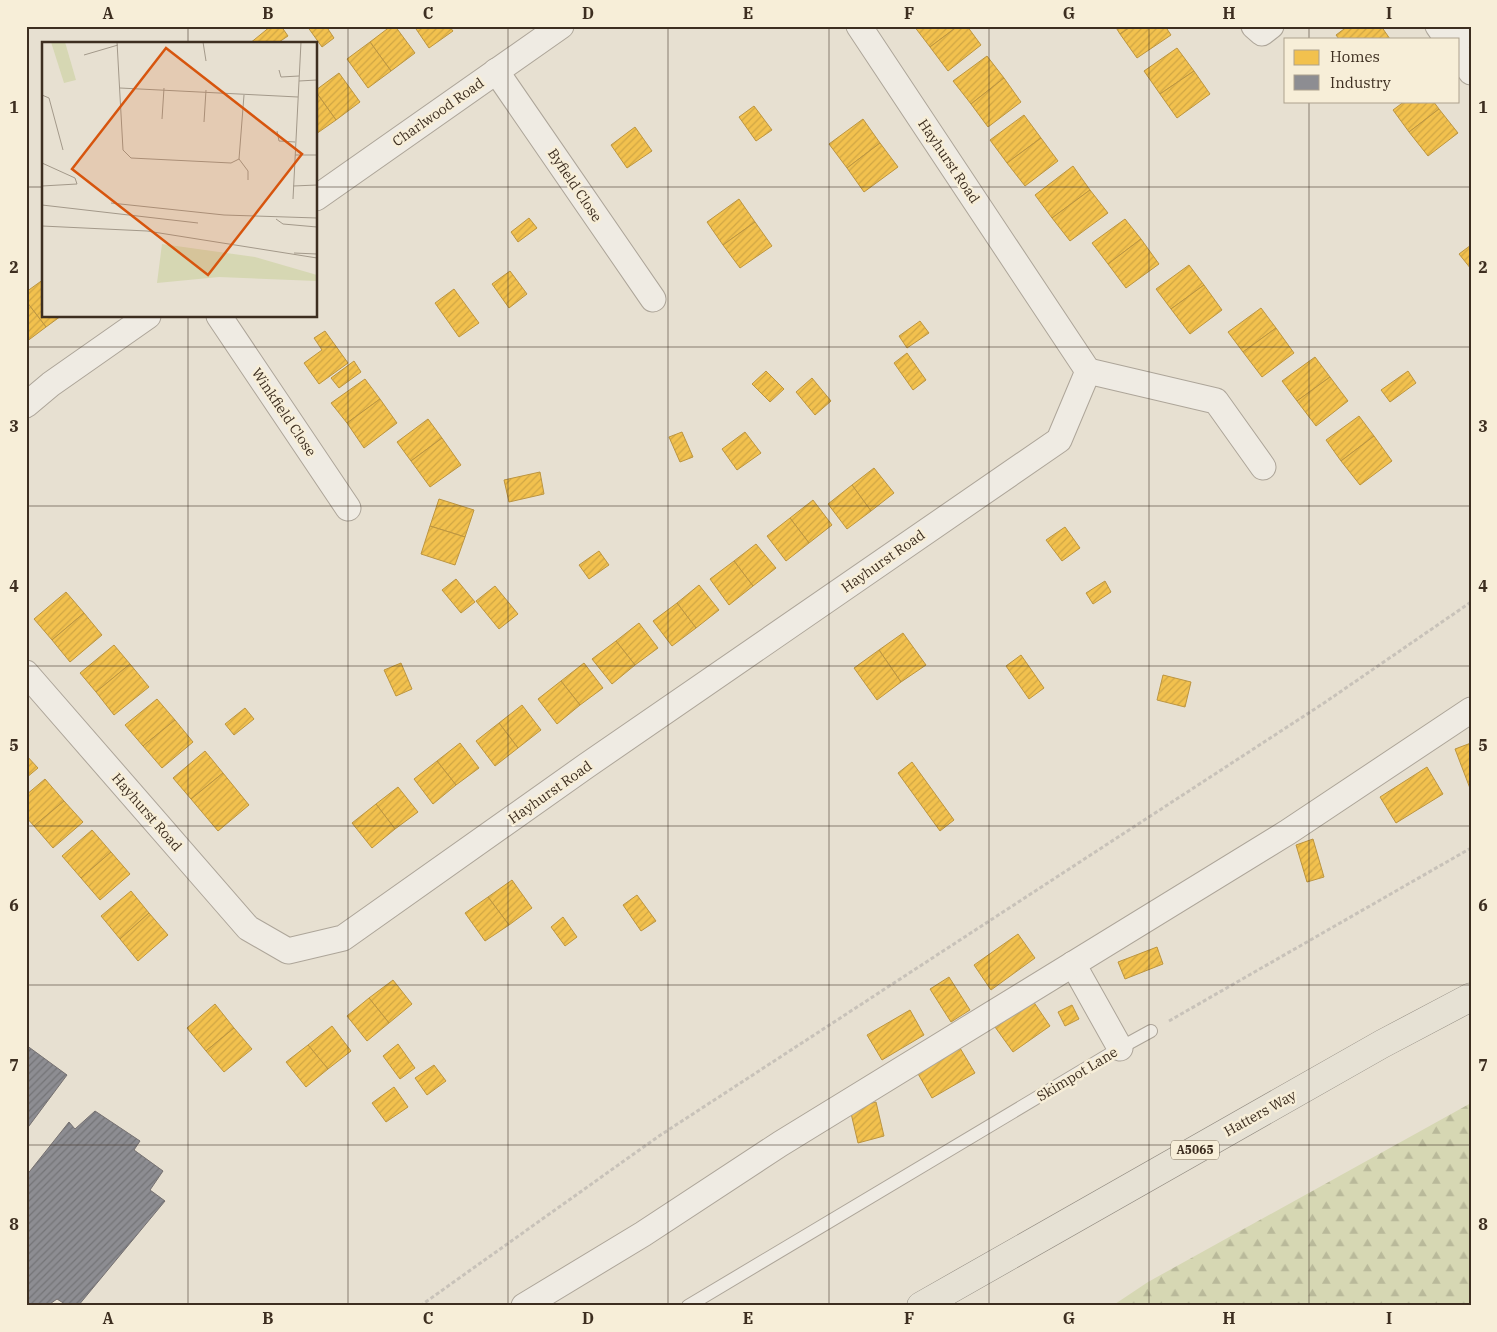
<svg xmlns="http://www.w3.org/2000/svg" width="1497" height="1332" viewBox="0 0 1497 1332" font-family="'IBM Plex Serif',serif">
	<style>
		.forest { fill: url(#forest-firs) }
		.homes { fill: url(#homes-hatch); stroke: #bc9540 }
		.industry { fill: url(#industry-hatch); stroke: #757070 }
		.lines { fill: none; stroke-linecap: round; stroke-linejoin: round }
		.lane-casing { stroke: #ada599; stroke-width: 14 }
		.street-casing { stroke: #ada599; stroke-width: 27 }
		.primary-casing { stroke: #928b80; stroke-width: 29 }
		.path { stroke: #c8c2b9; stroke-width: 3; stroke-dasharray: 4 2.5; stroke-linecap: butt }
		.lane { stroke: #efebe3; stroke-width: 12 }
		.street { stroke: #efebe3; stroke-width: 25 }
		.primary { stroke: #e6e1d4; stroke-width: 28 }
		.grid { fill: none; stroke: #3d2e20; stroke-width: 1; stroke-opacity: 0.55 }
		.labels { text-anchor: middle; stroke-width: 5; stroke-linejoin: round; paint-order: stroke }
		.shield { fill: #f7eed8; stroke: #756857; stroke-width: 1 }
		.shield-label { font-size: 12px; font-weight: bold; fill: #3d2e20 }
		.street-label { font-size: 14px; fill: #3d2e20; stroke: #f7eed8 }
		.inset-road { fill: none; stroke: #a3998a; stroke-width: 1 }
		.view { fill: #d7550e; fill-opacity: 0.15; stroke: #d7550e; stroke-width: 2.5 }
		.inset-edge { fill: none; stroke: #3d2e20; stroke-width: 2.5 }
		.neatline { fill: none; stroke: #3d2e20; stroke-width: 2 }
		.grid-label { font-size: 16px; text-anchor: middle; font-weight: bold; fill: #3d2e20 }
	</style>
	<defs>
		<pattern id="forest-firs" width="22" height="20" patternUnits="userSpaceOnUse" patternTransform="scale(1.25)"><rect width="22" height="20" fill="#d6d7b3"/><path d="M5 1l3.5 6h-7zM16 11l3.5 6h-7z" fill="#b9b99a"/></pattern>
		<pattern id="homes-hatch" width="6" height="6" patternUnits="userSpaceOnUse" patternTransform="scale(1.25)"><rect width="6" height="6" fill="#f2c14e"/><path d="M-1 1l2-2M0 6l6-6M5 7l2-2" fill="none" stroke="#d0a644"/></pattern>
		<pattern id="industry-hatch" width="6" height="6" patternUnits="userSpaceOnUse" patternTransform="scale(1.25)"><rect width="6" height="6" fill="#8d8d92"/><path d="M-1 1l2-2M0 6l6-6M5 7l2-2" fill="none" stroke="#747477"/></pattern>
	</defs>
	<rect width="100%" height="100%" fill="#e7e0d1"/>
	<polygon class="forest" points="1471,1103 1471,1306 1112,1306 1148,1282"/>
	<g class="homes">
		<polygon points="271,26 281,26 288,36 276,44 249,44"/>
		<polygon points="307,26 326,26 334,38 322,47"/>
		<polygon points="391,26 395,26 415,53 391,71 370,42"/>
		<polygon points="414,26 449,26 453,31 429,48"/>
		<polygon points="914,26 958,26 930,47"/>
		<polygon points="958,26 967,26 981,45 948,71 930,47"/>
		<polygon points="1115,26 1132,26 1120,34"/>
		<polygon points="1132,26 1165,26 1171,35 1137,58 1120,34"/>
		<polygon points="1348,26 1381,26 1390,39 1339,39 1336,35"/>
		<polygon points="370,42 391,71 368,88 347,59"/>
		<polygon points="1177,48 1194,71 1160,94 1144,71"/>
		<polygon points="987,56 1004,78 971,104 953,81"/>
		<polygon points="1194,71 1210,94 1177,118 1160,94"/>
		<polygon points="339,73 360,102 336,120 316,92 316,90"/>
		<polygon points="1004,78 1021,102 988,127 971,104"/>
		<polygon points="316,92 336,120 316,134"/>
		<polygon points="1405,101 1433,101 1439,109 1409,132 1393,110"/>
		<polygon points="754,106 772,130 756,141 739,117"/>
		<polygon points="1439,109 1458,133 1428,156 1409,132"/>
		<polygon points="1024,115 1041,138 1007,163 990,140"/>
		<polygon points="863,119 880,143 847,168 829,144"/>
		<polygon points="635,127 652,151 627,168 611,145"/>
		<polygon points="1041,138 1058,161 1025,186 1007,163"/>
		<polygon points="880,143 898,167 864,192 847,168"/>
		<polygon points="1073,166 1090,190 1052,218 1035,195"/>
		<polygon points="1090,190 1108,213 1070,241 1052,218"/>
		<polygon points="739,199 755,222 723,245 707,222"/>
		<polygon points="529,218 537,228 518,242 511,232"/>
		<polygon points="1125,219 1141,239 1108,264 1092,243"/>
		<polygon points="755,222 772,246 740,268 723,245"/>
		<polygon points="1141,239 1159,264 1126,288 1108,264"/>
		<polygon points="1471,245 1471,269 1459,254"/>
		<polygon points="1189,265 1204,285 1171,309 1156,289"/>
		<polygon points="510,271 527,294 509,308 492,284"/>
		<polygon points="44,279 44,316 61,316 46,327 26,301 26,292"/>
		<polygon points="1204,285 1222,310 1190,334 1171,309"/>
		<polygon points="454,289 479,323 459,337 435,303"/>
		<polygon points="26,301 46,327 26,342"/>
		<polygon points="1261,308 1276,328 1243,352 1228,332"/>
		<polygon points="920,321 929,333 907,348 899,336"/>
		<polygon points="1276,328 1294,353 1262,377 1243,352"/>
		<polygon points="325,331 348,363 319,384 304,363 322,350 314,338"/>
		<polygon points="907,353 926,380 913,390 894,363"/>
		<polygon points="1315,357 1330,377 1297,401 1282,381"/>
		<polygon points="354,361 361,372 339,388 331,378"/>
		<polygon points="766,371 784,389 770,402 752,384"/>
		<polygon points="1408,371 1416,383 1390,402 1381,390"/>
		<polygon points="1330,377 1348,401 1316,426 1297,401"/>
		<polygon points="812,378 831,401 815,415 796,392"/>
		<polygon points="365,379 380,399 347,423 331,403"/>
		<polygon points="380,399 397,423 364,448 347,423"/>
		<polygon points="1359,416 1374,436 1341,461 1326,440"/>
		<polygon points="428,419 442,438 411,461 397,442"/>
		<polygon points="682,432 693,457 680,462 669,437"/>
		<polygon points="745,432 761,453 737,470 722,449"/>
		<polygon points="1374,436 1392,461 1360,485 1341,461"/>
		<polygon points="442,438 461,465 430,487 411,461"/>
		<polygon points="874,468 894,493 871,511 852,485"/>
		<polygon points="540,472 544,494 509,502 504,480"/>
		<polygon points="852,485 871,511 847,529 828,504"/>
		<polygon points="439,499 474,510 465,537 430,526"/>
		<polygon points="813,500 832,525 809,543 790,518"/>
		<polygon points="790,518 809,543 786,561 767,536"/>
		<polygon points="430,526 465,537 455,565 421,554"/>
		<polygon points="1065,527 1080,548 1062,561 1046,540"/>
		<polygon points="756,544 776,568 753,586 734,561"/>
		<polygon points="599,551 609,565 589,579 579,565"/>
		<polygon points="734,561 753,586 729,605 710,579"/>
		<polygon points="456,579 475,602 461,613 442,590"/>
		<polygon points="1105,581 1111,592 1093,604 1086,593"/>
		<polygon points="699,585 719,610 696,628 677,603"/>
		<polygon points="495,586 518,614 499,629 476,601"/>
		<polygon points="66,592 84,613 52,640 34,619"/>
		<polygon points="677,603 696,628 672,646 653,621"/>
		<polygon points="84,613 102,635 70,662 52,640"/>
		<polygon points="639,623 658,648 635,665 616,641"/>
		<polygon points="903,633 926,665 901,682 879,650"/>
		<polygon points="616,641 635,665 612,684 592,659"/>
		<polygon points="114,645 130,664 96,692 80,673"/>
		<polygon points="879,650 901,682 877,700 854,668"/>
		<polygon points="1021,655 1044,688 1029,699 1006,666"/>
		<polygon points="401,663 412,689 396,696 384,670"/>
		<polygon points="584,663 603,688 580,705 561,681"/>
		<polygon points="130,664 149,687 114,715 96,692"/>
		<polygon points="1163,675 1191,682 1185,707 1157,700"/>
		<polygon points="561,681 580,705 557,724 538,699"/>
		<polygon points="157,699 175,720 143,746 125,725"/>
		<polygon points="522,705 541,730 518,748 499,723"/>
		<polygon points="245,708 254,719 234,735 225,724"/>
		<polygon points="175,720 193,742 162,768 143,746"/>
		<polygon points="499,723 518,748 495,766 476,741"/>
		<polygon points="460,743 479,768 456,785 437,761"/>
		<polygon points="1471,743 1471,791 1455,749"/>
		<polygon points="205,751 223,773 191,799 173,778"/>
		<polygon points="26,755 38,768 26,778"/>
		<polygon points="437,761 456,785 433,804 414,779"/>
		<polygon points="912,762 954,820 940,831 898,773"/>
		<polygon points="1427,767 1443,794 1396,823 1380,797"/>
		<polygon points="223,773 249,805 218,831 191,799"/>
		<polygon points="45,779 64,801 34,826 26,817 26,795"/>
		<polygon points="398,787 418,812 395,829 376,804"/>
		<polygon points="64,801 83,822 53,848 34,826"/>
		<polygon points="376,804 395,829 372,848 352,823"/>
		<polygon points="92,830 111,852 81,878 62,856"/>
		<polygon points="1313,839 1324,877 1307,882 1296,845"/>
		<polygon points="111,852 130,874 100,900 81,878"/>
		<polygon points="512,880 532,908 509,925 488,897"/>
		<polygon points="131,891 149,913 120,939 101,916"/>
		<polygon points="637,895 656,921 641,931 623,905"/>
		<polygon points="488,897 509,925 485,941 465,913"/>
		<polygon points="149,913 168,935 138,961 120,939"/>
		<polygon points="563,917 577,937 565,946 551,927"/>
		<polygon points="1018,934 1035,958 991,990 974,965"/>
		<polygon points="1157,947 1163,964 1125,979 1118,962"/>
		<polygon points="949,977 970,1010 951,1022 930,989"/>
		<polygon points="393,980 412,1004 389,1023 369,998"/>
		<polygon points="369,998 389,1023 367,1041 347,1016"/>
		<polygon points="1033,1001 1050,1026 1013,1052 995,1027"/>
		<polygon points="215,1004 234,1028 206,1051 187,1028"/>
		<polygon points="1072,1005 1079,1019 1065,1026 1058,1012"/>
		<polygon points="910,1010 924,1035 882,1060 867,1035"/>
		<polygon points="332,1026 351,1051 328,1069 308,1045"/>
		<polygon points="234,1028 252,1049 224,1072 206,1051"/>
		<polygon points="398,1044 415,1068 400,1079 383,1056"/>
		<polygon points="308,1045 328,1069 306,1087 286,1062"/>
		<polygon points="960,1048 975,1073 932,1098 917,1072"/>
		<polygon points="434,1065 446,1081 427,1095 415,1078"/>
		<polygon points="394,1087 408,1107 386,1122 372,1103"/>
		<polygon points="876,1102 884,1136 858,1143 850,1109"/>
	</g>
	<g class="industry">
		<polygon points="26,1045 67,1075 26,1130"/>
		<polygon points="95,1111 140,1141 134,1150 163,1171 150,1190 165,1201 78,1306 68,1306 57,1299 47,1306 26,1306 26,1176 69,1122 75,1129"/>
	</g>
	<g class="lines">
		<defs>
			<polyline id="lane" points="688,1306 1120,1048 1151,1031"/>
			<g id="street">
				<polyline points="1254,26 1262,33 1271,26"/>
				<polyline points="1438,26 1447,39"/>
				<polyline points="1458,40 1471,31"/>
				<polyline points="1458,54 1471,72"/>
				<polyline points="496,71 653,299"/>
				<polyline points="316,198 561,26"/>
				<polyline points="219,316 348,508"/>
				<polyline points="1088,371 1216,401 1263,467"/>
				<polyline points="26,405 51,384 148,316"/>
				<polyline points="26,673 248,928 288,951 343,938 586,766 1059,440 1088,371 859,26"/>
				<polyline points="1073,964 1120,1048"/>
				<polyline points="524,1306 643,1234 780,1144 1288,832 1471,710"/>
			</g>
			<polyline id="primary" points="921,1306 1382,1044 1471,997"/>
		</defs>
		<use href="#lane" class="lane-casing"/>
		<use href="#street" class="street-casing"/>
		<use href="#primary" class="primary-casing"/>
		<g class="path">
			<polyline points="1169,1021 1471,848"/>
			<polyline points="420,1306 659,1136 1324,703 1471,602"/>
		</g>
		<use href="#lane" class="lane"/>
		<use href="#street" class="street"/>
		<use href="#primary" class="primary"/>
	</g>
	<path class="grid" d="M 188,26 L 188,44M 348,26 L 348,1306M 508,26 L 508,1306M 668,26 L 668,1306M 829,26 L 829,1306M 989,26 L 989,1306M 1149,26 L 1149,1306M 1309,26 L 1309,39M 1309,101 L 1309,1306M 26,187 L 44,187M 316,187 L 1471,187M 188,316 L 188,1306M 26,347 L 1471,347M 26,506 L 1471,506M 26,666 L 1471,666M 26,826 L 1471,826M 26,985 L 1471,985M 26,1145 L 1471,1145"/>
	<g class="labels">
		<rect class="shield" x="1171" y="1140.5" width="48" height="19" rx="4"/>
		<g class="shield-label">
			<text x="1195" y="1154">A5065</text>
		</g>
		<g class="street-label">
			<text transform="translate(438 112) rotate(-35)" y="5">Charlwood Road</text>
			<text transform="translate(949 161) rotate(56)" y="5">Hayhurst Road</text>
			<text transform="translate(575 185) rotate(56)" y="5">Byfield Close</text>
			<text transform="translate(284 412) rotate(56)" y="5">Winkfield Close</text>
			<text transform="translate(883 561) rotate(-35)" y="5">Hayhurst Road</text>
			<text transform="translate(550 792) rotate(-35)" y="5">Hayhurst Road</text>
			<text transform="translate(147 812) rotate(49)" y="5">Hayhurst Road</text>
			<text transform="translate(1077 1074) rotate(-31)" y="5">Skimpot Lane</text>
			<text transform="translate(1260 1113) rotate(-29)" y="5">Hatters Way</text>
		</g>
	</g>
	<g transform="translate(42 42)">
		<rect width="275" height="275" fill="#e7e0d1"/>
		<path d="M 9,0 L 23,0 L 34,38 L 22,41 Z" fill="#d6d7b3"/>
		<path d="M 120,202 L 213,215 L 275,233 L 275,239 L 177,235 L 115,241 Z" fill="#d6d7b3"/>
		<path class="inset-road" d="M 75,0 L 81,108 L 89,116 L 189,121 L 197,117 L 202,53M 161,0 L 164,19M 42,13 L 76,3M 237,28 L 239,35 L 257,34M 257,39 L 275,38M 78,46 L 256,55M 0,53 L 7,56 L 21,108M 120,77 L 122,46M 162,80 L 164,48M 235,89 L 237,99 L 253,100M 253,113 L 275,113M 197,117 L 206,129 L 206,138M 0,121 L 33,136 L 35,142 L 0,144M 251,144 L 275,143M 251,157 L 259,0M 69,161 L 182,173 L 275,176M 0,163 L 156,181M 234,177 L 241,182 L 275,185M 0,184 L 105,189 L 275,216M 252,211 L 275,212"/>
		<path class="view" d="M 124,6 L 260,112 L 166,233 L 30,127 Z"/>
		<rect width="275" height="275" class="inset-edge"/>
	</g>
	<rect width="1497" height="1332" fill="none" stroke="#f7eed8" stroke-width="55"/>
	<rect x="1284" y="38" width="175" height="65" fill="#f7eed8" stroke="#ada18e"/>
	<rect x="1294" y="50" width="25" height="15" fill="#f2c14e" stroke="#ada18e"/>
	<text x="1330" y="62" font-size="15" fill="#3d2e20">Homes</text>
	<rect x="1294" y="75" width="25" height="15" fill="#8d8d92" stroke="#ada18e"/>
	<text x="1330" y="88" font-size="15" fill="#3d2e20">Industry</text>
	<rect x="28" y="28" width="1442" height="1276" class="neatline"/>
	<g class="grid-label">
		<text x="108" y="19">A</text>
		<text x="268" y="19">B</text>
		<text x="428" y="19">C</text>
		<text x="588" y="19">D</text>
		<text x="748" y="19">E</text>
		<text x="909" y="19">F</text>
		<text x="1069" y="19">G</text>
		<text x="1229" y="19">H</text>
		<text x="1389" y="19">I</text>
		<text x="14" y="113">1</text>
		<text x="1483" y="113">1</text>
		<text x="14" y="273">2</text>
		<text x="1483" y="273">2</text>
		<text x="14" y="432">3</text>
		<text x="1483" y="432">3</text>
		<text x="14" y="592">4</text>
		<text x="1483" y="592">4</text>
		<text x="14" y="751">5</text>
		<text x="1483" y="751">5</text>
		<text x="14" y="911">6</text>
		<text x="1483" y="911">6</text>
		<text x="14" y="1071">7</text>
		<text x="1483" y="1071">7</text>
		<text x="14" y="1230">8</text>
		<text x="1483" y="1230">8</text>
		<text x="108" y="1324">A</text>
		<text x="268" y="1324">B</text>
		<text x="428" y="1324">C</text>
		<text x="588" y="1324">D</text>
		<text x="748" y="1324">E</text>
		<text x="909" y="1324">F</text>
		<text x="1069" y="1324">G</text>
		<text x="1229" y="1324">H</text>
		<text x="1389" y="1324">I</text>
	</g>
</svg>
